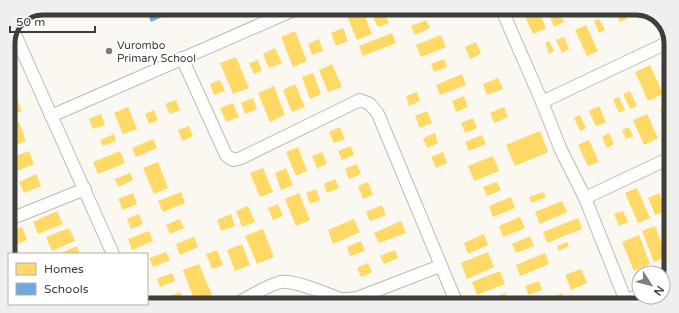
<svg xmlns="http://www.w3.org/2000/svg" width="679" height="313" viewBox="0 0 679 313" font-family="'Varela Round',sans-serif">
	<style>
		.homes { fill: #ffd966 }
		.schools { fill: #6fa8dc }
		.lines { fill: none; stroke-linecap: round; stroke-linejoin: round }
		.minor-casing { stroke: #bcbab5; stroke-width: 14 }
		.minor { stroke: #fefefd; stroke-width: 12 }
		.poi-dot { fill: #807e78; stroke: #fff; stroke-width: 1.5 }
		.labels { text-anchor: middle; stroke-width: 4; stroke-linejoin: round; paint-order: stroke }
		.poi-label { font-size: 11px; fill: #3e3d37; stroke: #fff; text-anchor: start }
		.rim { fill: none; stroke: #3e3d37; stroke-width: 5 }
	</style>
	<rect width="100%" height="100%" fill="#faf8f0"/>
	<g class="homes">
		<polygon points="356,9 362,9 372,34 357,40 346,13"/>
		<polygon points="379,10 383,10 389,23 378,27 371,13"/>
		<polygon points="395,10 418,10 398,18"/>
		<polygon points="522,10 538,10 546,28 533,34"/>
		<polygon points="566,10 581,10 581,12 569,17"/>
		<polygon points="621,11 623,11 627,19 620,22 616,13"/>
		<polygon points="629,11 643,11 644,13 633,18"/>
		<polygon points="560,13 564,22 554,27 550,17"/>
		<polygon points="599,19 605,30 599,33 594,21"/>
		<polygon points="426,20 430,28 415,35 411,26"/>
		<polygon points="586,25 598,51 587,56 575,30"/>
		<polygon points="343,28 348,41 336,46 331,33"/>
		<polygon points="295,31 307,61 293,67 281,37"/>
		<polygon points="392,33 396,43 363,56 359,46"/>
		<polygon points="441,35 446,47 421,57 416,45"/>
		<polygon points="564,37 569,49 562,53 556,40"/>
		<polygon points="319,39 323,51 312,55 308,44"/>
		<polygon points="549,41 554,51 549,54 545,43"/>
		<polygon points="476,42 481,54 470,59 465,47"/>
		<polygon points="275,48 282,63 269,68 263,54"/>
		<polygon points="236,57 249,88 233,94 220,63"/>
		<polygon points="444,59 447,67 434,72 431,64"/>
		<polygon points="258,60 262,71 254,74 249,63"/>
		<polygon points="670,63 671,64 670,89 661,68"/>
		<polygon points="332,64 342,87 328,92 319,70"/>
		<polygon points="650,65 663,94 648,101 635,72"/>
		<polygon points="313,73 321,94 310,99 302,77"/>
		<polygon points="462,74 466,85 440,95 436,85"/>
		<polygon points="498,78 503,89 487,95 483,84"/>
		<polygon points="220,80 225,91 214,95 210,84"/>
		<polygon points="295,84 305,107 292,112 283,90"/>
		<polygon points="274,86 285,115 270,122 258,93"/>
		<polygon points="12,88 22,111 8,117 8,90"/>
		<polygon points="630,91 637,106 630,109 623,94"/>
		<polygon points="417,92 420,101 409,106 406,96"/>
		<polygon points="464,96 468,107 456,112 452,101"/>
		<polygon points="619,97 625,110 619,113 613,99"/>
		<polygon points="253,98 257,109 245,114 241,103"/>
		<polygon points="176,100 180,110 170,114 165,104"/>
		<polygon points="233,103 239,117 226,122 220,108"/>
		<polygon points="599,106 606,122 596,126 589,111"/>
		<polygon points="128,107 137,129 123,134 114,113"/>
		<polygon points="504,107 508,117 494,123 490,113"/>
		<polygon points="666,107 670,117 664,120 660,110"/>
		<polygon points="154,110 158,120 149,124 145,114"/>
		<polygon points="427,111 432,123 420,128 415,116"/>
		<polygon points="101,114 105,125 93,129 89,119"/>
		<polygon points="647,114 658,138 644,145 633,120"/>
		<polygon points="580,115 586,128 580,131 574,118"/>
		<polygon points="473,118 477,128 465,133 461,123"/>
		<polygon points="19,122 26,141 8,148 8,126"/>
		<polygon points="189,126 193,136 182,141 178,130"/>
		<polygon points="340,127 345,139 334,143 329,132"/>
		<polygon points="629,127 633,136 626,139 622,130"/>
		<polygon points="540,131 548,152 515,166 506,145"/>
		<polygon points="435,133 438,143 427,148 423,138"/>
		<polygon points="609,133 614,144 607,148 602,137"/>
		<polygon points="114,134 116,141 103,146 100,140"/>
		<polygon points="482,135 486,144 469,151 465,142"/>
		<polygon points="153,139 157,148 136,157 132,148"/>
		<polygon points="589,140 599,162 588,166 578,145"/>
		<polygon points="351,146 354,155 342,160 338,151"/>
		<polygon points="298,147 307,171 296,176 286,152"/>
		<polygon points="29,151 34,164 12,173 8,164 8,159"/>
		<polygon points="120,151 125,163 98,174 93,162"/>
		<polygon points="322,152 327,164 317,168 312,156"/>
		<polygon points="443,152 447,163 436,168 431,157"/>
		<polygon points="493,156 499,171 474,181 468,166"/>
		<polygon points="158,162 168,188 154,194 143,168"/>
		<polygon points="357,164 361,174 349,179 345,169"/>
		<polygon points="263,168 273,192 260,197 250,173"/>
		<polygon points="286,168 293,185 281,190 275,173"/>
		<polygon points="130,173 133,180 118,187 115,179"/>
		<polygon points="36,174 41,186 24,193 19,182"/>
		<polygon points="335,179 339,188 327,193 324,184"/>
		<polygon points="669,181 669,199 663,184"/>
		<polygon points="368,182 373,195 363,199 358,186"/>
		<polygon points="497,182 501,190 487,196 483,187"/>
		<polygon points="637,188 650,218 638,223 625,193"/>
		<polygon points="316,189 320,200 310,204 306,193"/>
		<polygon points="181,192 185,203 163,212 158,201"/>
		<polygon points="543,192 546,197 532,203 529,197"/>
		<polygon points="133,193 137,204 123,210 118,199"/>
		<polygon points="299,193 310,220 296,226 285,199"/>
		<polygon points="659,193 666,211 655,215 648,198"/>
		<polygon points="511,197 515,208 493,217 489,206"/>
		<polygon points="562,201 567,212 540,224 535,212"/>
		<polygon points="278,204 283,216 273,220 268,208"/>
		<polygon points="382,205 386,215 370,221 366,212"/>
		<polygon points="248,206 255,222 242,227 236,211"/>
		<polygon points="57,211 63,224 38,234 33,222"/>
		<polygon points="623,211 628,222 619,226 614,214"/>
		<polygon points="139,214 143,224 131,229 127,219"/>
		<polygon points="231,214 235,226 221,231 217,220"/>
		<polygon points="520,217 525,228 503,237 499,226"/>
		<polygon points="578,218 582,229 547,243 543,232"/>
		<polygon points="180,219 184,228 170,234 166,225"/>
		<polygon points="354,219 360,232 333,244 328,230"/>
		<polygon points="401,221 406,233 379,243 374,233"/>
		<polygon points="655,226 667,257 654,262 642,231"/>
		<polygon points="22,227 27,240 11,247 8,240 8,232"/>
		<polygon points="69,228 75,241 52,251 46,237"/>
		<polygon points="263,229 274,257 257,264 245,236"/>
		<polygon points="149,231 153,241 132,250 128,239"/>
		<polygon points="484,234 488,245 468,254 464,243"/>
		<polygon points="639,235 650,264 634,271 622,242"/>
		<polygon points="530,236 534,246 516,253 512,244"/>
		<polygon points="194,237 198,247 180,255 176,244"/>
		<polygon points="361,241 365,251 350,256 347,247"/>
		<polygon points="567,242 569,246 559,251 557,246"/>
		<polygon points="242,244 250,265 235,271 227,250"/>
		<polygon points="77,246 80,254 59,254"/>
		<polygon points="217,250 223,265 212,269 206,254"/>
		<polygon points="395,250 398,258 384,264 380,256"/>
		<polygon points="166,252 170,260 153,267 149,258"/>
		<polygon points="488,252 494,267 467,279 461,263"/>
		<polygon points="545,253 549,264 520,276 516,265"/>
		<polygon points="368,263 372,272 361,277 357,268"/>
		<polygon points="199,264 212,295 195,302 183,270"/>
		<polygon points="581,269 587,283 571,290 565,275"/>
		<polygon points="500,271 505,284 477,295 472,282"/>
		<polygon points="172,273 175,281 160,287 157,279"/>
		<polygon points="539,281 542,290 529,295 525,286"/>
		<polygon points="180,292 183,300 176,303 168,303 166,298"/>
		<polygon points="505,293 509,304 493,304 491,299"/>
		<polygon points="562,293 566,302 559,305 535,305"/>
		<polygon points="287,298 289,303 273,303"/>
		<polygon points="431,298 434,304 417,304"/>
	</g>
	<polygon class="schools" points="145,8 179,9 151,22"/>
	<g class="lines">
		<defs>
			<g id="minor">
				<polyline points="502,10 542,102 561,150 585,198 626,301"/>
				<polyline points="13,30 113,254"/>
				<polyline points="182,58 226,155 233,160 241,158 360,100 370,104 378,114 457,304"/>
				<polyline points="542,102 671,41"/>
				<polyline points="51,116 296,9"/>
				<polyline points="585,198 670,158"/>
				<polyline points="8,220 85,189"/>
				<polyline points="663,284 668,282"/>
				<path d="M 238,303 C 250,297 267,285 281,282 C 295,280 326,294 341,299 L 348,299 L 357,298 L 440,266"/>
				<polyline points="616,305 639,295"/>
			</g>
		</defs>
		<use href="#minor" class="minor-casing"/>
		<use href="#minor" class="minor"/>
	</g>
	<circle class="poi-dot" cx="109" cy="51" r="4"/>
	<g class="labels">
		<g class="poi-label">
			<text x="117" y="49">Vurombo<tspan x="117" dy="13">Primary School</tspan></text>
		</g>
	</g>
	<path d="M0 0H679V313H0ZM43 15H636A28 28 0 0 1 664 43V270A28 28 0 0 1 636 298H43A28 28 0 0 1 15 270V43A28 28 0 0 1 43 15Z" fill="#f0efef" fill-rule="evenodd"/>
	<path class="rim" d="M43 15H636A28 28 0 0 1 664 43V270A28 28 0 0 1 636 298H43A28 28 0 0 1 15 270V43A28 28 0 0 1 43 15Z"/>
	<rect x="8" y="253" width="140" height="52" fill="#ffffff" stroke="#b2b1af"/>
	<rect x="16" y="263" width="20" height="12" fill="#ffd966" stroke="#b2b1af"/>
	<text x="44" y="273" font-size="12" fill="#3e3d37">Homes</text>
	<rect x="16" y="283" width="20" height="12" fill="#6fa8dc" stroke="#b2b1af"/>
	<text x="44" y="293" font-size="12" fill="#3e3d37">Schools</text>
	<g transform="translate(651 285) rotate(126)"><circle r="19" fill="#ffffff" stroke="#b2b1af"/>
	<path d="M0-3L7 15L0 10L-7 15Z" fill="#807e78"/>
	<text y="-6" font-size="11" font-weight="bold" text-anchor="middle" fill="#3e3d37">N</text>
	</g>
	<path d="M10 26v6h85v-6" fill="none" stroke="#3e3d37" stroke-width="2"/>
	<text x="16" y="26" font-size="12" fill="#3e3d37" stroke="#ffffff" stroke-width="3" paint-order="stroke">50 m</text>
</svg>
